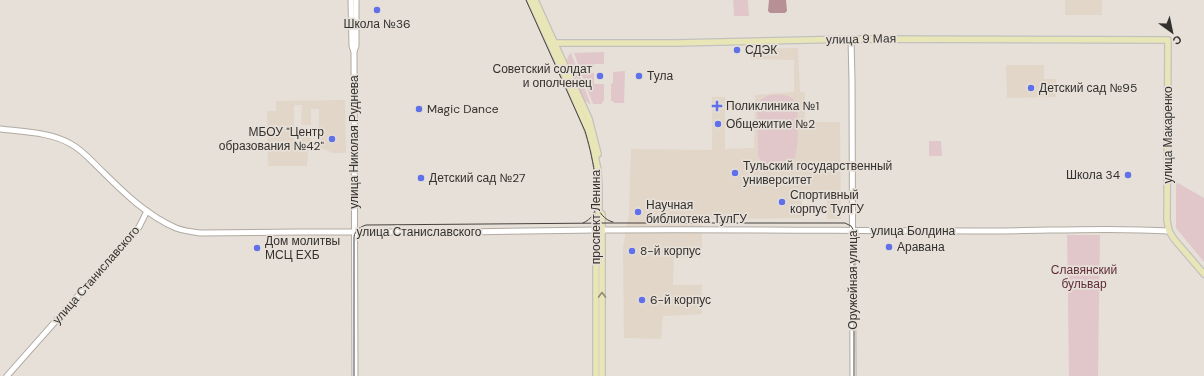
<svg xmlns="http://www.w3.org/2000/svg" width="1204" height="376" viewBox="0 0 1204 376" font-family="'DM Sans',sans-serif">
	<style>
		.built { fill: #e2d6c8; fill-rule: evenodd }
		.green { fill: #e1c7ca }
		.forest { fill: #b69095 }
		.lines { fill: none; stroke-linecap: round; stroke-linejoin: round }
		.secondary-casing { stroke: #b0aaa2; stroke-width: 7 }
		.primary-casing { stroke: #c2c1c0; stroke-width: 8 }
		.secondary { stroke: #fff; stroke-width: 5 }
		.primary { stroke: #e8e5b6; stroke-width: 5.5 }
		.tram { stroke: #46423f; stroke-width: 1 }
		.oneway { stroke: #8e8a72 }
		.poi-dot { fill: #5f70e8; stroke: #e6e0d8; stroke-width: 1.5 }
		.labels { text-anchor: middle; stroke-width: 3.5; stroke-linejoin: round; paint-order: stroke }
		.poi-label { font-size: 12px; fill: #33302d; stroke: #e6e0d8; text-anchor: start }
		.street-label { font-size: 12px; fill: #33302d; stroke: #e6e0d8 }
		.park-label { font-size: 12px; fill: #612d37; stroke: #e6e0d8 }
	</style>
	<rect width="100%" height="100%" fill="#e6e0d8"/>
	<g class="built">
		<rect x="1065" y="0" width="37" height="15"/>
		<polygon points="798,48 800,92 805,92 805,122 840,122 841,219 827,219 827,197 802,197 802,218 702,219 702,257 674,258 673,285 702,285 702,314 663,316 661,339 624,338 623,247 629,215 631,149 712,150 712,97 725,97 725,149 754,148 755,95 794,92 794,60 751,59 751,49"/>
		<polygon points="1006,65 1044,65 1044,79 1056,79 1056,97 1007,98"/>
		<path d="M 345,100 L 346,153 L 332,153 L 327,150 L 321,149 L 319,151 L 308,151 L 307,166 L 268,166 L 267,111 L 276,111 L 276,101 ZM 294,105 L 302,105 L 301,124 L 303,125 L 311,125 L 311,109 L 319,109 L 318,147 L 311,146 L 311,132 L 301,132 L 301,151 L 294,151 Z"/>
	</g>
	<g class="green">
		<polygon points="733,0 748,0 749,16 734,16"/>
		<polygon points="604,52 604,64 594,64 594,68 582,68 578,64 574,53"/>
		<polygon points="571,53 591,105 584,100 567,61 568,56"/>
		<polygon points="625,71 624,103 614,103 613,101 611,101 611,84 613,83 613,72"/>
		<polygon points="581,73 594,73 594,84 604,84 604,101 602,102 602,104 593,104"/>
		<path d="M 769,95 C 777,95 786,93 793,99 C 795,101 796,104 797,107 C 798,117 799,151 794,159 C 787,170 762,169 758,155 L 757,108 L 760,100 Z"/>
		<polygon points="929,141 941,141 942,156 929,156"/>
		<polygon points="1176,182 1204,198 1204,262 1176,228"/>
		<polygon points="1067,232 1068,235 1100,235 1098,376 1069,376"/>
	</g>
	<polygon class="forest" points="769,0 786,0 787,11 785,13 770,13 768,11"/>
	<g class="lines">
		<defs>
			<g id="secondary">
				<polyline points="351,0 352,46 354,52 355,376"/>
				<polyline points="851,39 852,81 853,376"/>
				<polyline points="354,51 356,46 356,0"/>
				<path d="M 0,129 C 24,132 50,132 71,144 C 84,151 93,163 103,172 C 125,194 148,216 176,228 C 184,231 192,232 200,233 L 299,232 L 466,232 L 597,230"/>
				<path d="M 602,230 C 731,229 860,231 990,231 C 1049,231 1109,227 1169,231"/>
				<polyline points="7,376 139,227 147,211"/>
			</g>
			<g id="primary">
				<polyline points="530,0 567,81 588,131 594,151 598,170 599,190 599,211 596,241 596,376"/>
				<polyline points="535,0 589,119 598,154"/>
				<polyline points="550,43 676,43 855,39 1168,40 1167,220 1169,231 1174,239 1204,274"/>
				<polyline points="602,214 602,376"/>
			</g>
		</defs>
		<use href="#secondary" class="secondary-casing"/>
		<use href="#primary" class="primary-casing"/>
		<use href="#secondary" class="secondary"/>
		<use href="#primary" class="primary"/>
		<g class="tram">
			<path d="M 526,0 L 585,131 C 591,150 602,198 593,215 C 590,219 587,221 583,223"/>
			<path d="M 596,204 C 599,212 604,220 613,222"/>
			<path d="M 354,376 L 354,237 C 355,230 360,227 366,225 L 607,223 L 845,223 L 851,226 L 854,231 L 854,376"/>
		</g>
	</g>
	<defs><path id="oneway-chevron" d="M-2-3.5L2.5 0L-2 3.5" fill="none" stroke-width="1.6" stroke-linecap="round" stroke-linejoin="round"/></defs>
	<use class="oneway" href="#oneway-chevron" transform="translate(602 295) rotate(-90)"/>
	<g class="poi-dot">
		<circle cx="377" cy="10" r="4"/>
		<circle cx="737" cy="50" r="4"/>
		<circle cx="600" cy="76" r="4"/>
		<circle cx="639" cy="76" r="4"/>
		<circle cx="1031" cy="88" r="4"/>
		<path d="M715 100h4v4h4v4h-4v4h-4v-4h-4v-4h4z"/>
		<circle cx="419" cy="109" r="4"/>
		<circle cx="718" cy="124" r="4"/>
		<circle cx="332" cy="139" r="4"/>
		<circle cx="735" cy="173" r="4"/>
		<circle cx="1128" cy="175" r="4"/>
		<circle cx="421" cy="178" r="4"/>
		<circle cx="782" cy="202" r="4"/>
		<circle cx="638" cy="212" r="4"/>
		<circle cx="889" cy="247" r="4"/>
		<circle cx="257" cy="248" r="4"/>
		<circle cx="632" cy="251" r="4"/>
		<circle cx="642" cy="300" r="4"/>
	</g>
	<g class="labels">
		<g class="poi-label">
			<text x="377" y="28" text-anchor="middle">Школа №36</text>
			<text x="745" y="54">СДЭК</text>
			<text x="592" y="73" text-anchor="end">Советский солдат<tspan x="592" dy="14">и ополченец</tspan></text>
			<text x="647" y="80">Тула</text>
			<text x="1039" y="92">Детский сад №95</text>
			<text x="726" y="110">Поликлиника №1</text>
			<text x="427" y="113">Magic Dance</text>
			<text x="726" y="128">Общежитие №2</text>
			<text x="324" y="136" text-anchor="end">МБОУ "Центр<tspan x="324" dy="14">образования №42"</tspan></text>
			<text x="743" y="170">Тульский государственный<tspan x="743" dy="14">университет</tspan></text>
			<text x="1120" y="179" text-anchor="end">Школа 34</text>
			<text x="429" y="182">Детский сад №27</text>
			<text x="790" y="199">Спортивный<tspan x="790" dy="14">корпус ТулГУ</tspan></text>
			<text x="646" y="209">Научная<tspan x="646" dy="14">библиотека ТулГУ</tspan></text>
			<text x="265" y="245">Дом молитвы<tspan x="265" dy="14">МСЦ ЕХБ</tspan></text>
			<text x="897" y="251">Аравана</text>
			<text x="640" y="255">8-й корпус</text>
			<text x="650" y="304">6-й корпус</text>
		</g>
		<g class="street-label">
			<text transform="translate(861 39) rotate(-1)" y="4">улица 9 Мая</text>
			<text transform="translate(1168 135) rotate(-90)" y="4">улица Макаренко</text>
			<text transform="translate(354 142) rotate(-90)" y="4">улица Николая Руднева</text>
			<text transform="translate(596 217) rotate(-90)" y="4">проспект Ленина</text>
			<text x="913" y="235">улица Болдина</text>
			<text x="419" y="236">улица Станиславского</text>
			<text transform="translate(96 275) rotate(-49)" y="4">улица Станиславского</text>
			<text transform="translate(853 280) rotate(-90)" y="4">Оружейная улица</text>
		</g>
		<g class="park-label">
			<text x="1084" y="274">Славянский<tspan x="1084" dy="14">бульвар</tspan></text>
		</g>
	</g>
	<g transform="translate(1172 32) rotate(147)" stroke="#e6e0d8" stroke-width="3" paint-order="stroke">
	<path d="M0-3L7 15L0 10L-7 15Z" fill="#33302d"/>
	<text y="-6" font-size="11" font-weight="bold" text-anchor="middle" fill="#33302d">С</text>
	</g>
</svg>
